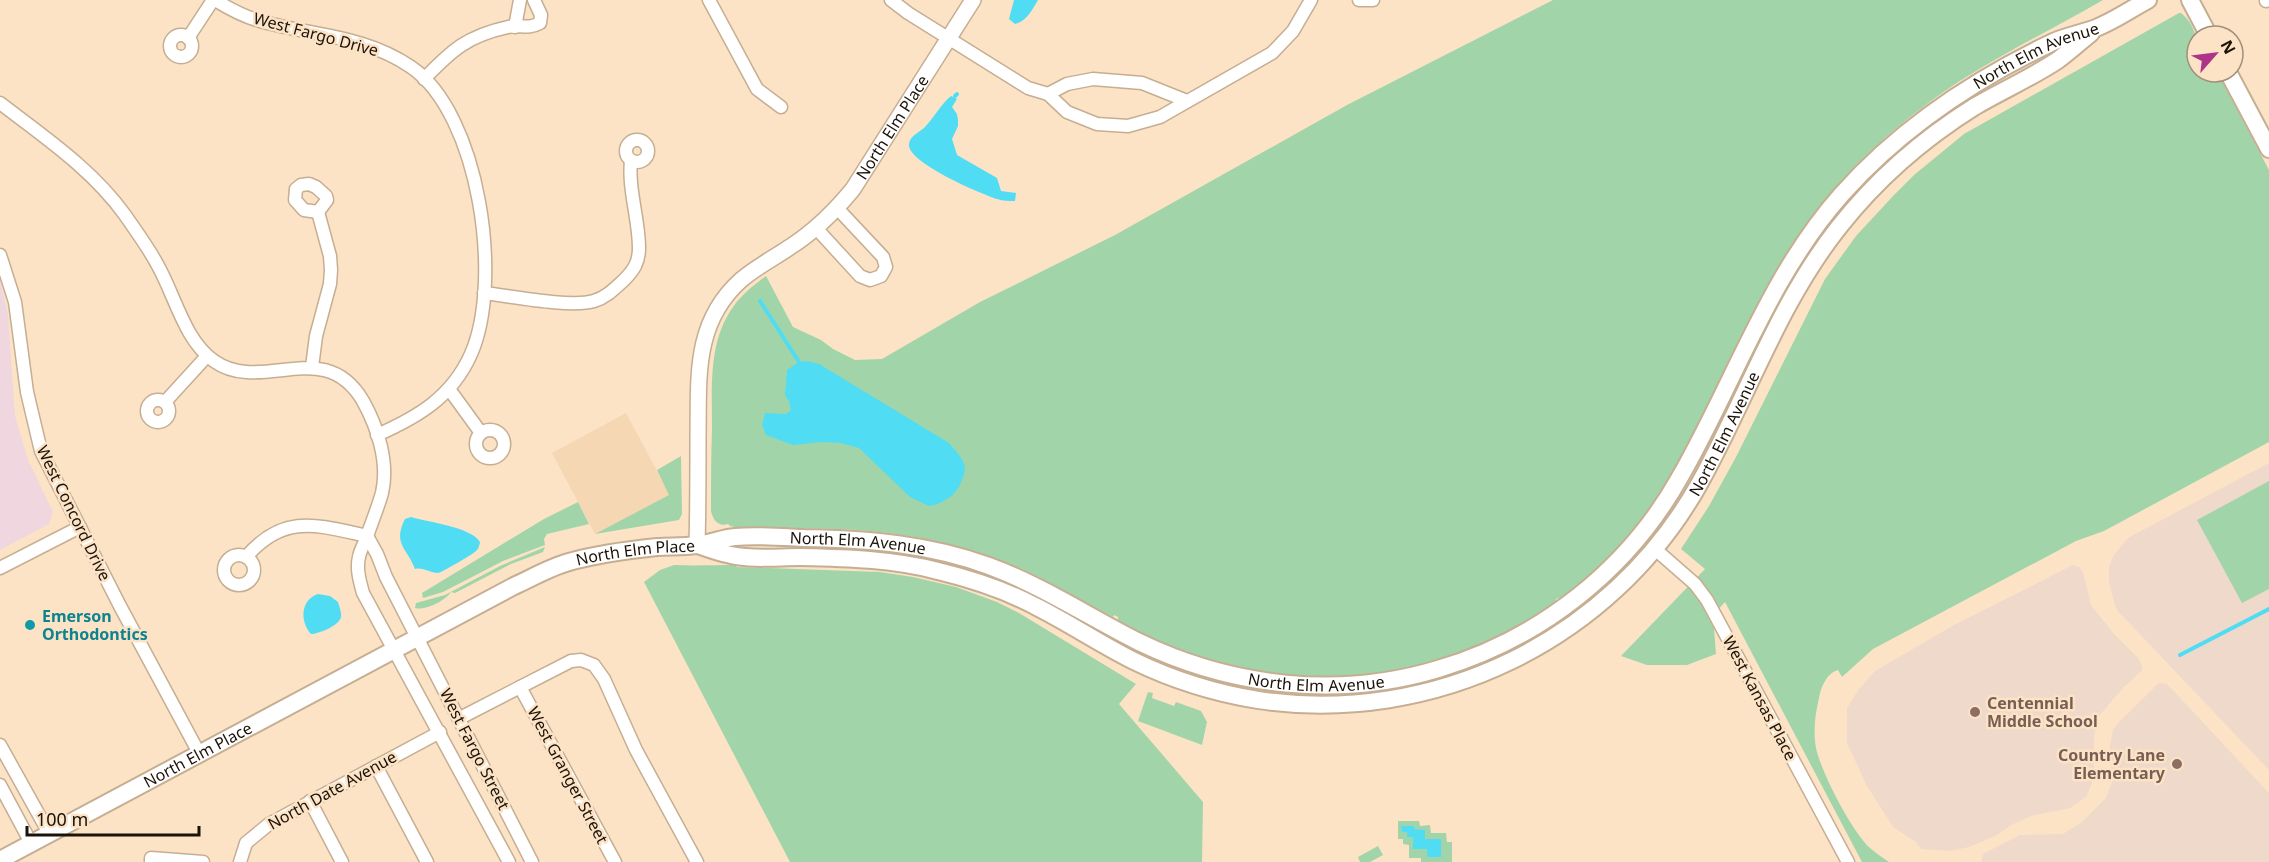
<svg xmlns="http://www.w3.org/2000/svg" width="2269" height="862" viewBox="0 0 2269 862" font-family="'Noto Sans',sans-serif">
	<style>
		.built { fill: #f5d7b4 }
		.education { fill: #eed9cb }
		.medical { fill: #efd6df }
		.green { fill: #a1d5a9 }
		.water { fill: #50dcf3 }
		.lines { fill: none; stroke-linecap: round; stroke-linejoin: round }
		.stream { stroke: #50dcf3; stroke-width: 4 }
		.minor-casing { stroke: #c6ae92; stroke-width: 15 }
		.tertiary-casing { stroke: #c6ae92; stroke-width: 18 }
		.secondary-casing { stroke: #c6ae92; stroke-width: 20 }
		.minor { stroke: #fff; stroke-width: 12 }
		.tertiary { stroke: #fff; stroke-width: 15 }
		.secondary { stroke: #fff; stroke-width: 16 }
		.culture-dot { fill: #0f9aa8; stroke: #fce3c6; stroke-width: 2 }
		.education-dot { fill: #8d6e63; stroke: #fce3c6; stroke-width: 2 }
		.labels { text-anchor: middle; stroke-width: 5; stroke-linejoin: round; paint-order: stroke }
		.street-label { font-size: 16px; fill: #1b1208; stroke: #fce3c6 }
		.culture-label { font-size: 16px; font-weight: bold; fill: #0d838f; stroke: #fce3c6; text-anchor: start }
		.education-label { font-size: 16px; font-weight: bold; fill: #785e54; stroke: #fce3c6; text-anchor: start }
	</style>
	<rect width="100%" height="100%" fill="#fce3c6"/>
	<polygon class="built" points="626,413 670,495 595,534 552,453"/>
	<g class="education">
		<polygon points="2269,463 2269,770 2117,610 2114,602 2109,582 2109,567 2114,555 2128,538"/>
		<polygon points="2073,565 2079,567 2083,572 2091,605 2114,634 2139,659 2142,666 2142,670 2123,688 2099,716 2094,736 2094,778 2086,797 2070,808 2031,816 2011,825 1997,835 1969,847 1950,851 1921,849 1916,842 1893,827 1867,786 1847,743 1847,708 1859,689 1875,671 1954,625"/>
		<polygon points="2159,683 2167,684 2269,793 2269,862 1981,862 1983,854 2020,835 2063,834 2082,822 2106,798 2112,782 2110,746 2113,730 2119,722"/>
	</g>
	<polygon class="medical" points="0,281 8,315 15,416 28,460 53,512 49,524 0,550"/>
	<g class="green">
		<path d="M 1553,0 L 2103,0 C 2046,33 1984,62 1931,101 C 1883,136 1838,179 1803,228 C 1717,350 1690,511 1560,599 L 1559,598 L 1556,599 L 1556,602 C 1425,697 1258,698 1118,621 L 1118,617 L 1114,615 L 1113,617 C 1077,599 1044,577 1006,563 C 975,551 942,541 909,536 C 853,526 795,529 739,528 L 730,526 L 728,524 C 718,527 713,520 711,511 C 711,483 711,456 712,428 C 712,388 708,342 733,307 C 742,294 754,285 766,276 L 793,327 L 821,340 L 833,349 L 855,360 L 882,359 L 980,302 L 1115,235 L 1347,105 Z"/>
		<path d="M 2179,13 L 2181,13 C 2200,28 2197,49 2197,72 L 2217,72 L 2269,170 L 2269,442 L 2104,531 L 2076,541 L 1873,649 L 1842,677 L 1838,670 C 1827,673 1821,687 1819,698 C 1815,715 1813,731 1816,748 C 1821,772 1852,832 1870,848 C 1876,853 1883,858 1889,862 L 1862,862 L 1725,602 L 1713,615 L 1716,654 L 1687,665 L 1647,665 L 1621,656 L 1705,569 L 1681,549 L 1709,506 L 1736,457 L 1825,279 L 1856,236 L 1894,195 L 1914,175 L 1964,134 Z"/>
		<polygon points="681,456 682,514 679,520 595,534 669,495 657,470"/>
		<polygon points="2269,481 2269,589 2242,603 2197,520"/>
		<polygon points="578,502 589,524 547,534 544,539 545,545 503,561 443,592 423,598 422,593 544,519"/>
		<path d="M 545,547 L 543,552 L 511,564 L 455,593 L 451,592 C 446,600 426,611 415,608 L 416,603 L 445,595 L 500,566 Z"/>
		<path d="M 674,565 C 695,566 714,565 735,565 L 737,567 L 880,572 L 913,577 L 956,587 L 997,602 L 1019,613 L 1136,684 L 1119,704 L 1203,802 L 1202,862 L 790,862 L 644,582 L 660,570 Z"/>
		<polygon points="1148,692 1153,693 1152,698 1174,706 1176,702 1201,711 1207,722 1202,745 1138,721"/>
		<polygon points="1398,821 1419,821 1420,826 1430,825 1431,833 1446,833 1447,842 1452,842 1452,862 1421,862 1421,858 1409,858 1409,845 1403,844 1403,839 1398,839"/>
		<polygon points="1378,846 1383,855 1370,862 1360,862 1358,857"/>
	</g>
	<g class="water">
		<path d="M 1014,0 L 1038,0 C 1032,10 1027,21 1015,24 L 1009,19 Z"/>
		<path d="M 951,96 L 957,99 L 952,107 L 957,114 L 958,120 L 958,126 L 952,139 L 957,155 L 997,178 L 1001,191 L 1016,193 L 1015,201 C 1009,201 1003,201 997,199 C 981,194 906,162 909,144 C 910,136 918,133 924,128 C 934,118 940,105 951,96 Z"/>
		<polygon points="807,361 819,364 949,443 960,456 965,466 964,475 959,487 952,496 938,504 929,506 910,497 859,448 840,443 821,442 793,445 766,435 762,425 765,413 786,414 791,410 789,401 785,395 787,370 799,362"/>
		<path d="M 411,517 C 428,522 471,527 480,542 C 479,546 479,548 476,551 C 473,554 441,573 438,573 C 430,573 423,567 415,569 C 408,549 392,544 405,519 Z"/>
		<path d="M 318,594 L 330,596 L 338,602 C 339,606 342,613 341,617 C 339,626 318,634 311,634 C 300,622 300,600 318,594 Z"/>
		<polygon points="1401,826 1414,826 1414,829 1425,830 1425,839 1441,839 1441,857 1427,857 1427,849 1413,849 1413,837 1407,837 1407,832 1402,832"/>
	</g>
	<g class="lines">
		<g class="stream">
			<polyline points="955,96 957,94"/>
			<polyline points="760,301 799,362"/>
			<polyline points="2180,655 2269,609"/>
		</g>
		<defs>
			<g id="minor">
				<path d="M 215,0 C 228,8 245,17 260,21 C 313,36 364,35 411,67 C 480,114 503,282 471,354 C 452,397 418,417 377,435"/>
				<polyline points="709,0 757,89 781,107"/>
				<polyline points="891,0 908,13 1028,88 1048,94 1067,112 1097,124 1128,126 1160,117 1272,53 1293,31 1311,0"/>
				<polyline points="1359,0 1373,0"/>
				<polyline points="2266,1 2267,0"/>
				<polyline points="515,27 520,0"/>
				<circle cx="181" cy="46" r="11"/>
				<polyline points="188,38 213,0"/>
				<path d="M 424,79 C 452,50 467,36 508,27 C 520,24 527,30 540,23 L 541,15 L 534,0"/>
				<polyline points="1048,94 1067,84 1093,79 1142,83 1187,101"/>
				<path d="M 0,103 C 44,137 92,169 125,215 C 136,231 148,247 157,264 C 175,295 184,340 214,361 C 262,395 324,335 363,401 C 378,428 389,463 382,493 C 378,507 372,522 367,536 C 365,543 360,550 359,557 C 356,569 360,582 363,593 L 509,862"/>
				<circle cx="637" cy="151" r="11"/>
				<polygon points="309,184 316,187 326,196 327,200 318,212 304,210 295,200 296,189 301,185"/>
				<polyline points="816,228 860,276 870,280 881,276 886,267 883,257 837,208"/>
				<polyline points="0,255 15,302 27,392 41,451 120,606 199,753"/>
				<path d="M 484,293 C 510,296 571,308 594,301 C 607,297 615,288 624,280 C 634,270 639,262 639,248 C 639,219 628,190 631,161"/>
				<polyline points="312,367 316,336 330,284 331,270 330,256 318,212"/>
				<polyline points="449,389 481,433"/>
				<circle cx="158" cy="411" r="11"/>
				<polyline points="165,402 207,356"/>
				<circle cx="490" cy="444" r="14"/>
				<polyline points="367,536 377,554 386,577 532,862"/>
				<polyline points="1655,549 1695,584 1707,600 1848,862"/>
				<circle cx="239" cy="570" r="15"/>
				<path d="M 246,557 C 284,513 317,525 367,536"/>
				<polyline points="0,568 80,527"/>
				<polyline points="520,687 615,862"/>
				<polyline points="460,718 571,661 581,660 594,665 604,679 636,750 697,862"/>
				<polyline points="0,745 49,833"/>
				<polyline points="376,766 427,862"/>
				<polyline points="0,785 31,843"/>
				<polyline points="310,801 342,862"/>
				<polyline points="151,862 151,858 203,862"/>
				<polyline points="240,862 246,843 269,824 440,732"/>
			</g>
			<g id="tertiary">
				<path id="s1" d="M 697,545 C 698,509 698,472 698,436 C 699,378 693,323 741,280 C 756,267 774,258 790,247 C 815,231 835,211 853,189 L 973,0"/>
			</g>
			<g id="secondary">
				<polyline points="2190,0 2209,36"/>
				<polyline points="2228,72 2269,149"/>
				<path id="s2" d="M 698,545 C 709,549 720,553 731,555 C 752,560 778,557 800,557 C 846,558 893,559 938,571 C 971,579 1005,590 1035,606 C 1069,623 1100,644 1134,661 C 1173,680 1215,693 1258,700 C 1434,726 1610,641 1698,486 C 1746,401 1777,305 1839,227 C 1876,180 1923,139 1974,107 C 2001,91 2031,78 2058,60 C 2069,52 2080,42 2091,33"/>
				<path id="s3" d="M 0,860 L 514,586 C 532,578 550,567 569,562 C 597,554 628,550 657,547 C 670,546 683,547 696,545 C 709,544 722,538 735,537 C 758,535 782,537 804,538 C 868,539 929,544 989,566 C 1043,586 1089,617 1139,642 C 1232,687 1339,699 1438,669 C 1540,639 1628,570 1680,477 C 1734,383 1769,276 1842,194 C 1899,130 1972,81 2049,44 C 2064,36 2081,34 2096,28 C 2114,21 2131,9 2148,0"/>
			</g>
		</defs>
		<use href="#minor" class="minor-casing"/>
		<use href="#tertiary" class="tertiary-casing"/>
		<use href="#secondary" class="secondary-casing"/>
		<use href="#minor" class="minor"/>
		<use href="#tertiary" class="tertiary"/>
		<use href="#secondary" class="secondary"/>
	</g>
	<circle class="culture-dot" cx="30" cy="625" r="6"/>
	<g class="education-dot">
		<circle cx="1975" cy="712" r="6"/>
		<circle cx="2177" cy="764" r="6"/>
	</g>
	<g class="labels">
		<g class="street-label">
			<text transform="translate(316 34) rotate(15)" y="6">West Fargo Drive</text>
			<text dy="6" stroke="none"><textPath href="#s3" startOffset="2428">North Elm Avenue</textPath></text>
			<text dy="6" stroke="none"><textPath href="#s1" startOffset="495">North Elm Place</textPath></text>
			<text dy="6" stroke="none"><textPath href="#s2" startOffset="1168">North Elm Avenue</textPath></text>
			<text transform="translate(74 513) rotate(64)" y="6">West Concord Drive</text>
			<text dy="6" stroke="none"><textPath href="#s3" startOffset="934">North Elm Avenue</textPath></text>
			<text dy="6" stroke="none"><textPath href="#s3" startOffset="710">North Elm Place</textPath></text>
			<text dy="6" stroke="none"><textPath href="#s3" startOffset="1420">North Elm Avenue</textPath></text>
			<text transform="translate(1760 698) rotate(62)" y="6">West Kansas Place</text>
			<text transform="translate(475 749) rotate(63)" y="6">West Fargo Street</text>
			<text dy="6" stroke="none"><textPath href="#s3" startOffset="224">North Elm Place</textPath></text>
			<text transform="translate(568 775) rotate(62)" y="6">West Granger Street</text>
			<text transform="translate(332 790) rotate(-29)" y="6">North Date Avenue</text>
		</g>
		<g class="culture-label">
			<text x="42" y="622">Emerson<tspan x="42" dy="18">Orthodontics</tspan></text>
		</g>
		<g class="education-label">
			<text x="1987" y="709">Centennial<tspan x="1987" dy="18">Middle School</tspan></text>
			<text x="2165" y="761" text-anchor="end">Country Lane<tspan x="2165" dy="18">Elementary</tspan></text>
		</g>
	</g>
	<g transform="translate(2215 54) rotate(62)"><circle r="28" fill="#fce3c6" stroke="#a28f7a" stroke-width="1.5"/>
	<path d="M0-4.5L10 22L0 15L-10 22Z" fill="#ad3488"/>
	<text y="-9" font-size="16" font-weight="bold" text-anchor="middle" fill="#1b1208">N</text>
	</g>
	<path d="M27 826v9h172v-9" fill="none" stroke="#1b1208" stroke-width="3"/>
	<text x="36" y="826" font-size="18" fill="#1b1208" stroke="#fce3c6" stroke-width="4.5" paint-order="stroke">100 m</text>
</svg>
